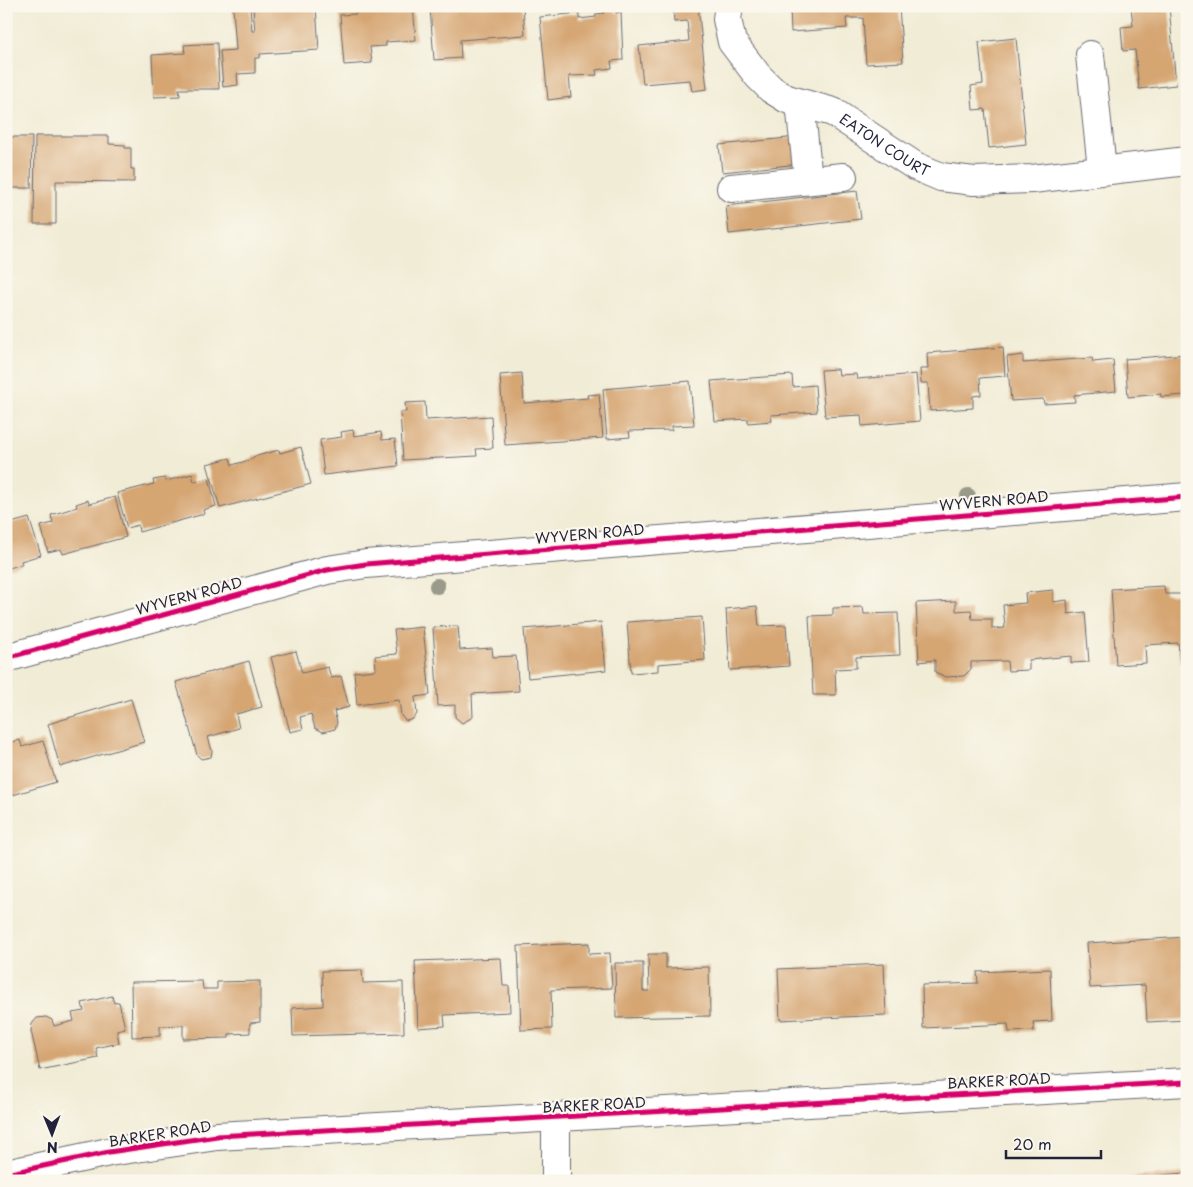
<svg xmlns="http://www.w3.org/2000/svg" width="1193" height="1187" viewBox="0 0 1193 1187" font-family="'Playpen Sans',sans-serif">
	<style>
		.building { fill: #d5a572 }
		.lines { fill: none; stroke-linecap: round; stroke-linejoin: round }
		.minor-casing { stroke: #6a6971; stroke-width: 30 }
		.minor { stroke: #fff; stroke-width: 28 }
		.cycleway-casing { stroke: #fbf7ec; stroke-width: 8 }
		.cycleway { stroke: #d6006c; stroke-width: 5 }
		.tree { fill: #999a8a }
		.labels { text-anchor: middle; stroke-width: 4.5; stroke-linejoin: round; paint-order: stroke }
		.street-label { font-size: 14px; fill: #22223b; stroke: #fbf7ec }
	</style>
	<rect width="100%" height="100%" fill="#fbf7ec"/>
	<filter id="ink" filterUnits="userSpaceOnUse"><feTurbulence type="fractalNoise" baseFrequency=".02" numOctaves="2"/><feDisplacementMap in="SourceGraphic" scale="10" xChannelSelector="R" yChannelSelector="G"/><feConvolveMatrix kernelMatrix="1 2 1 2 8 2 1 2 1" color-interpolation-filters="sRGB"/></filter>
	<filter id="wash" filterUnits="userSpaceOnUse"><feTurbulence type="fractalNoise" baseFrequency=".0096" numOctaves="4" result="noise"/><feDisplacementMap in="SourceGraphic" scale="20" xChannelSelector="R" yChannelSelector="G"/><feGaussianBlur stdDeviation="1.12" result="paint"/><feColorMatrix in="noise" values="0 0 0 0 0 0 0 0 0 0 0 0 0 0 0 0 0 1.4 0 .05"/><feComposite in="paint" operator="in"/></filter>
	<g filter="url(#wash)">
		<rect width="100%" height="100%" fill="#f1ecd5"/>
		<g id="blocks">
			<g class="building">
				<polygon points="276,6 316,6 319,50 260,54 260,58 255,58 255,73 237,74 238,85 223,87 220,51 236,50 233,8 250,7 252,31 255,31 253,9"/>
				<polygon points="355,6 378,6 378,8 413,6 416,40 386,42 386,46 370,47 372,63 344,65 340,15 356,14"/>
				<polygon points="449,6 523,6 525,35 460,40 461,58 434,60 430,8"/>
				<polygon points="603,6 615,6 616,13 621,12 623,60 611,61 612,68 596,70 597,75 569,76 571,97 548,100 540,17 579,13 579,19 596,17 596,14 604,13"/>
				<polygon points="673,6 698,6 707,89 692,91 690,80 643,84 639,46 689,41 687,21 674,22"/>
				<polygon points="790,6 899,6 903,62 866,64 863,18 846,18 847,28 791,32"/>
				<polygon points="1131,6 1169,6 1176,85 1139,89 1135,50 1123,51 1121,27 1133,26"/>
				<polygon points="1016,38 1026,144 989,148 985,109 973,110 971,86 983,84 979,42"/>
				<polygon points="217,43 219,89 179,89 180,96 154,97 152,55 185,53 184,45"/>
				<polygon points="35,136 109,136 109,144 125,145 125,148 131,148 131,169 134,169 134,182 56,181 56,224 34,224"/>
				<polygon points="6,137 32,137 31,188 10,188 10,170 6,170"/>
				<polygon points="797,137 800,164 722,172 719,145"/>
				<polygon points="857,191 861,219 729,234 726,206"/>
				<polygon points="1003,347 1005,376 980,378 981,395 973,396 973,408 930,411 928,383 921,383 920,369 928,369 927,353"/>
				<polygon points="1187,354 1187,391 1184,391 1184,395 1161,397 1161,394 1128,397 1125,359"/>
				<polygon points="1023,355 1023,363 1092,358 1093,362 1113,360 1116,391 1074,395 1075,402 1044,404 1043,399 1011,401 1007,357"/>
				<polygon points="838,369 839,375 856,374 857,379 916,374 920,421 862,426 861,415 825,417 821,370"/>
				<polygon points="522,373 524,403 588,398 587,395 599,394 603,438 505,445 500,375"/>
				<polygon points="792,375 793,387 815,385 817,412 771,415 772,421 748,423 748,419 715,421 711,381"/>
				<polygon points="690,381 694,425 672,426 672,430 629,431 630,437 607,439 603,389"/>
				<polygon points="425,402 426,420 491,416 493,448 476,449 477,456 403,460 400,412 406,412 405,403"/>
				<polygon points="353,430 354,436 381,432 382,440 395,439 398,466 324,475 320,440 342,437 341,432"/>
				<polygon points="301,447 311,484 220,508 207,464 230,458 232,465 253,459 253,457 279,450 280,453"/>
				<polygon points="192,474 194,482 209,478 216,506 203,510 204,514 139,532 138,525 127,528 117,493 154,484 153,480 165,478 166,481"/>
				<polygon points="115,497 126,537 63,554 61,549 48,552 41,526 53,523 51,515 77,507 76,504 88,500 89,504"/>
				<polygon points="8,515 11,523 29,518 41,555 21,561 22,564 6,569 6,516"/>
				<polygon points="1164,586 1165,594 1183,594 1183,605 1187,604 1187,665 1180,662 1178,643 1145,645 1146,663 1116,665 1111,589"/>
				<polygon points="1053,590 1053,602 1067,600 1068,614 1085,612 1089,662 1071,663 1071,656 1029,660 1029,670 1008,671 1007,661 971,662 971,669 964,676 945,677 935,672 935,660 919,662 916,603 956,601 956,611 971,610 972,619 992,619 992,629 1005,628 1003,605 1026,603 1025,593"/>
				<polygon points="757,606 759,626 786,625 789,666 730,670 726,609"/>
				<polygon points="863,607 864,614 898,613 900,655 856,657 856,668 835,669 836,695 813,695 809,616 833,615 833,608"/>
				<polygon points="702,617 705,660 658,664 658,671 631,673 627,622"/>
				<polygon points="601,622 606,670 528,678 524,629"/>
				<polygon points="458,626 460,650 492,648 493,657 516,656 519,691 472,694 473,717 462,723 455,717 455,705 438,706 433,627"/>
				<polygon points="423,627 430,695 415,697 417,714 413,719 406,721 401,716 399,700 357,705 354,672 376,670 375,656 397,654 394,630"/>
				<polygon points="296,651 302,673 328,667 331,678 341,676 349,707 334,711 337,722 335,729 323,732 315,728 311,714 300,717 303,729 290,732 271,657"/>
				<polygon points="249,661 262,707 236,714 239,728 208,737 212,751 211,757 201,759 197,755 176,682"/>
				<polygon points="131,699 144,742 60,767 48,724"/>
				<polygon points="20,740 22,747 43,741 56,782 6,797 6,744"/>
				<polygon points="1187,937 1187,1020 1147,1022 1145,985 1090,988 1087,943"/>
				<polygon points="589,943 589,954 610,953 612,988 551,990 552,1029 521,1030 518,946"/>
				<polygon points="648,954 666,954 666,968 709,967 710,1016 616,1018 615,963 643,963 643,991 649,991"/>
				<polygon points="501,958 503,986 509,986 510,1012 444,1015 445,1026 418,1028 415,961"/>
				<polygon points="884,964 886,1015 780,1020 778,969"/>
				<polygon points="1050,969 1052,1021 1033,1022 1034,1031 1009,1032 1008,1024 923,1028 922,985 978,983 977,972"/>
				<polygon points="362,970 363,983 403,982 404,1033 293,1036 292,1008 323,1006 322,971"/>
				<polygon points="202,981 203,989 217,989 217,982 260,981 260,1022 250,1023 250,1033 229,1034 229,1038 183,1039 183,1025 160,1026 160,1036 132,1037 131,982"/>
				<polygon points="112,996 114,1003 119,1002 125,1028 117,1030 119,1043 96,1048 98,1058 40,1070 31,1031 32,1024 37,1018 46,1017 52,1020 54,1026 74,1021 72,1013 84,1011 82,1003"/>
				<polygon points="1185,1173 1185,1181 1114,1181 1113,1179"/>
			</g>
		</g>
	</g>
	<g filter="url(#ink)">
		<use href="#blocks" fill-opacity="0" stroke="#6a6971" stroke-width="1"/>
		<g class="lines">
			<defs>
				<g id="minor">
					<path id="s1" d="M 729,6 L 727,19 L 732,42 L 758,76 L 771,89 L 787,99 L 833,112 L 915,166 L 941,177 L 974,181 L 1032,179 L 1187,161"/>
					<polyline points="1090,55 1102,169"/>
					<polyline points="800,103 808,179"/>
					<polyline points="731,188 843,177"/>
					<polyline points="6,658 327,570 366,564 1187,497"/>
					<polyline points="556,1118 556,1181"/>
					<polyline points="6,1174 109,1152 217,1136 1187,1082"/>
				</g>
			</defs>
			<use href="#minor" class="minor-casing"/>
			<use href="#minor" class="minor"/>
			<defs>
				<g id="cycleway">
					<polyline points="6,658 327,570 366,564 1187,497"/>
					<polyline points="6,1174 109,1152 217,1136 1187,1082"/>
				</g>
			</defs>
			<use href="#cycleway" class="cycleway-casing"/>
			<use href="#cycleway" class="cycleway"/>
		</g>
		<g class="tree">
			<circle cx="968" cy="496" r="8"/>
			<circle cx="437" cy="586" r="8"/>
		</g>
	</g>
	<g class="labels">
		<g class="street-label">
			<text dy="5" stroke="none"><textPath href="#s1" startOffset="226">EATON COURT</textPath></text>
			<text transform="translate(994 501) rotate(-5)" y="5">WYVERN ROAD</text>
			<text transform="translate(590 534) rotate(-5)" y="5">WYVERN ROAD</text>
			<text transform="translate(189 596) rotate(-15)" y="5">WYVERN ROAD</text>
			<text transform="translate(999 1081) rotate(-3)" y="5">BARKER ROAD</text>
			<text transform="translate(594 1105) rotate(-3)" y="5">BARKER ROAD</text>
			<text transform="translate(160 1134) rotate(-9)" y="5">BARKER ROAD</text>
		</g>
	</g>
	<rect width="1193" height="1187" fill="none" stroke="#fbf7ec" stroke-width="25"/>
	<g transform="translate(52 1134) rotate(179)" stroke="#fbf7ec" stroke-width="4" paint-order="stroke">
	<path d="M0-4L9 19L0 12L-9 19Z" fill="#22223b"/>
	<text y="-8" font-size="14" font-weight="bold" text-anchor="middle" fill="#22223b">N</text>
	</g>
	<path d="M1006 1150v8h95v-8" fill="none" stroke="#22223b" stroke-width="2.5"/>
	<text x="1013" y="1150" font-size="15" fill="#22223b" stroke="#fbf7ec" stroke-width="4" paint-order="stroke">20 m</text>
</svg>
